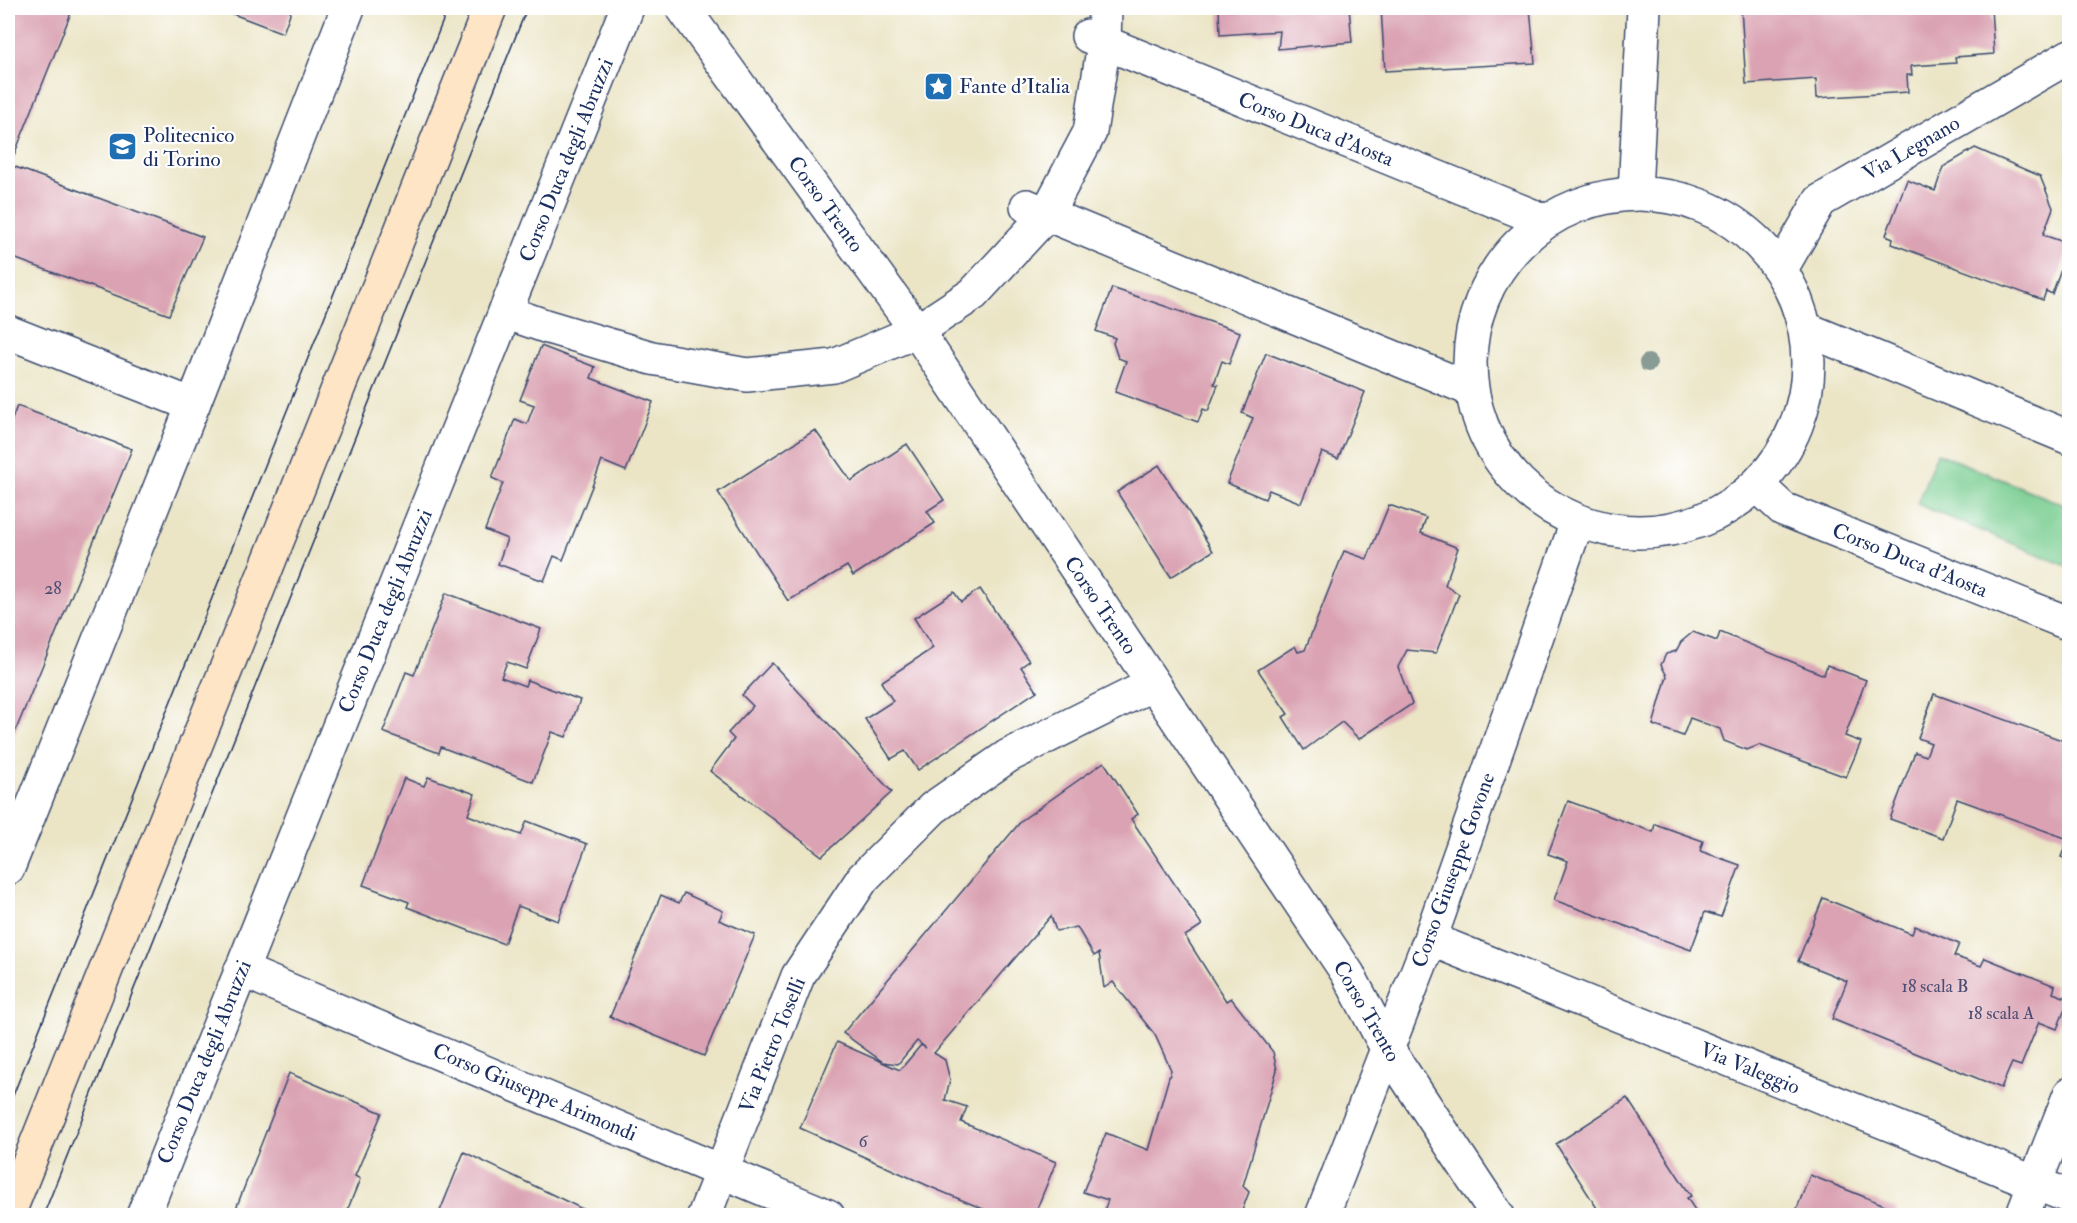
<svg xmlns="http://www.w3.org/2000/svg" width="2077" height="1223" viewBox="0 0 2077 1223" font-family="'IM FELL Double Pica',serif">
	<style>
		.green { fill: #79ce91; stroke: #4a7e78; stroke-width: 1.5 }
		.building { fill: #daa2b2 }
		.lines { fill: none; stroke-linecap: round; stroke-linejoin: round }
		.street-casing { stroke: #3a4a6e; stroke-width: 36 }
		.secondary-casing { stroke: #3a4a6e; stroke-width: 36 }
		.street { stroke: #fff; stroke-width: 33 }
		.secondary { stroke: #fde5c5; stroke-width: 33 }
		.tram { stroke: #1b2f5e; stroke-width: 1.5 }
		.tree { fill: #889b95 }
		.labels { text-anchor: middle; stroke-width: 4.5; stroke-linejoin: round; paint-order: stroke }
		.number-label { font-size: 18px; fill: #4b4c73 }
		.poi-label { font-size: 21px; fill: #1b2f5e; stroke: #fff; text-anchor: start }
		.street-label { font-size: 21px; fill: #1b2f5e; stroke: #fff }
	</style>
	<rect width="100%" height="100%" fill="#fff"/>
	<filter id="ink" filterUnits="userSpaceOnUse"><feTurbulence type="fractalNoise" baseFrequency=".0167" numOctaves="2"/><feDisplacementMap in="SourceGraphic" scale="12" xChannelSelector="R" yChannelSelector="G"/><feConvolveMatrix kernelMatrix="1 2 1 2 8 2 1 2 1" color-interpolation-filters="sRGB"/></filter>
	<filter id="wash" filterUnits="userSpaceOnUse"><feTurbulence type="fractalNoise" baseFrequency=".008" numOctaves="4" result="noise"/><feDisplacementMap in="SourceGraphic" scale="24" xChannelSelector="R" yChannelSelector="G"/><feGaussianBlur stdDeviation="1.35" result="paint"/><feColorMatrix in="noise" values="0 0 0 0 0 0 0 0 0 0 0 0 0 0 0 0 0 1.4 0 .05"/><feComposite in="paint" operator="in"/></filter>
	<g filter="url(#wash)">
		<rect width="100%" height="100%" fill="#ebe5c6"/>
		<polygon class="green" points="1937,453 2069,507 2069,567 1917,504"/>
		<g id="blocks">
			<g class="building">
				<polygon points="8,8 73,8 10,165 203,237 169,315 8,256"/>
				<polygon points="217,8 292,8 283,33"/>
				<polygon points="1219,8 1349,8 1352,42 1278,49 1280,31 1220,35"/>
				<polygon points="1381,8 1530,8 1535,63 1385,71"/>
				<polygon points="1741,8 1991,8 1994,54 1955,57 1956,63 1911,66 1912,75 1907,75 1908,92 1817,98 1816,79 1746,84"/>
				<polygon points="1975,148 2040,176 2053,208 2043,235 2070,244 2052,294 2046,291 2043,300 1892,244 1893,238 1886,235 1907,180 1935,191 1943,167"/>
				<polygon points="1112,288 1240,332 1229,364 1222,361 1214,384 1218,385 1208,411 1203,409 1198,422 1115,392 1126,361 1118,358 1113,343 1115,338 1096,331"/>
				<polygon points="541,346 595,367 591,378 653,402 626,471 602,461 563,560 554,556 544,581 498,564 507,539 485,530 503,483 492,478 515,419 527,424 534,405 520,400"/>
				<polygon points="1266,353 1365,392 1338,459 1322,452 1301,503 1269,490 1265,499 1227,483 1253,418 1242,413"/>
				<polygon points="17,406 132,449 8,749 8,430"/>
				<polygon points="815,430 851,481 907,444 944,500 927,511 935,523 853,576 847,566 788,601 718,492"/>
				<polygon points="1159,465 1213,551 1171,577 1117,492"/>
				<polygon points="1389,505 1426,518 1421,533 1458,548 1445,585 1459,594 1436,653 1407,650 1398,667 1412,704 1359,739 1342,722 1304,750 1283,717 1288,714 1258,670 1295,646 1298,652 1305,650 1344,551 1367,559"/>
				<polygon points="980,589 1029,661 1021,667 1037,691 918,770 905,751 891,759 865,719 893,701 881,682 933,648 914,618 954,592 961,602"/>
				<polygon points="446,593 541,629 526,669 507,662 501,677 525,686 527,680 580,700 566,737 552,732 533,782 441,747 439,753 383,732 406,672 414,675"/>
				<polygon points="1693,632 1717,641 1720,632 1824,675 1827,665 1866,680 1845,736 1861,742 1846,777 1759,745 1747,750 1724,741 1720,729 1690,718 1683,736 1653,725 1667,676 1661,665 1666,654 1676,651 1681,642"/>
				<polygon points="772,663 892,792 822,856 710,771 734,739 728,733 753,706 742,695"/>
				<polygon points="1934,694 2070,743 2070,860 2061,857 2068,839 1957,799 1943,838 1890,819 1915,752 1926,756 1931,743 1918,738"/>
				<polygon points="1104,762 1138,814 1131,819 1202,925 1185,936 1226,1001 1231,998 1273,1052 1277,1070 1243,1186 1249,1192 1240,1216 1102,1216 1108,1200 1083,1192 1106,1133 1148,1150 1171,1070 1155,1035 1113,982 1104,988 1099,953 1094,956 1077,927 1056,931 1051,916 934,1053 945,1060 950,1080 945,1100 967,1107 961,1122 1056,1162 1034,1216 1000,1216 933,1188 800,1128 837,1042 900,1070 921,1045 926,1048 917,1041 898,1064 883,1062 843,1033 1022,820"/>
				<polygon points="428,777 475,794 468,815 521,835 527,821 587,844 558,921 518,906 504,944 407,907 409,902 363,885 404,778 424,786"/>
				<polygon points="1568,801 1653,832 1655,824 1703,841 1700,851 1740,865 1721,917 1705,912 1691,950 1554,900 1568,861 1548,854"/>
				<polygon points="684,893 723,911 719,920 755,935 704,1056 610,1017 661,895 679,903"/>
				<polygon points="1823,898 1912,934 1915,926 1959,944 1954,956 1981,966 1985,958 2055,986 2053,993 2069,999 2057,1029 2039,1022 2021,1066 2012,1063 2001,1088 1832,1019 1847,981 1798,961"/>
				<polygon points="289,1073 382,1113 355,1176 360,1179 345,1216 233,1216"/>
				<polygon points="1627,1098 1691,1196 1687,1198 1699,1216 1602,1216 1556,1144"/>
				<polygon points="464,1152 597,1216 438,1216"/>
				<polygon points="1810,1175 1897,1210 1894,1216 1794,1216"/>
			</g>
		</g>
	</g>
	<g filter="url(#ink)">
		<use href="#blocks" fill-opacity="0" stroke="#3a4a6e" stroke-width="1.5"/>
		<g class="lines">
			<defs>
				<g id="street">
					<polyline points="683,8 917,331 1348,974 1387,1048 1498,1216"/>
					<polyline points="1088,36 1545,221"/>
					<polyline points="1635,193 1644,8"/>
					<circle cx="1639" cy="363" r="169"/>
					<polyline points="1027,206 1470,389"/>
					<polyline points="1781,269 1820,201 2070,56"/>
					<polyline points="505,312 545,326 652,358 747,375 834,366 917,331 973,294 1046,215 1090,132 1104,43 1105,8"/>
					<polyline points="1806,329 2070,438"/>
					<polyline points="8,332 193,405"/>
					<polyline points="1758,486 1783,509 2070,624"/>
					<polyline points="8,868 193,405 348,8"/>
					<polyline points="1430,939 2070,1197"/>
					<polyline points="241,970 828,1216"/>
					<polyline points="143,1216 627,8"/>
					<polyline points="704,1216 798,976 863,878 933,808 1008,756 1153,684"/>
					<polyline points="1322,1216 1430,939 1577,522"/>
					<polyline points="2022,1216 2070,1094"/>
				</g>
				<polyline id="secondary" points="8,1215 490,8"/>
			</defs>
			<use href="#street" class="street-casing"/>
			<use href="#secondary" class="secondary-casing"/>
			<use href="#street" class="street"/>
			<use href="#secondary" class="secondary"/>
			<g class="tram">
				<polyline points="8,1108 448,8"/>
				<polyline points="43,1216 527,8"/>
			</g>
		</g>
		<circle class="tree" cx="1648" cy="363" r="9"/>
	</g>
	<defs>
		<symbol id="sight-square" viewBox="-11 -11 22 22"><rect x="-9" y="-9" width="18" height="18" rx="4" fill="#1f6fb2" stroke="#fff"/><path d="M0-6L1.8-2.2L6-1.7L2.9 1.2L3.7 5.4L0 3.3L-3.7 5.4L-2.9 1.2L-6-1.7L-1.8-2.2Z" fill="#fff"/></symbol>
		<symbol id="university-square" viewBox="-11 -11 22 22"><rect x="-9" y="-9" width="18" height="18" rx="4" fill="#1f6fb2" stroke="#fff"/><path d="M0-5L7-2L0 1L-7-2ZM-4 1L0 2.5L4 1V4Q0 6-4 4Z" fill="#fff"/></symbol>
	</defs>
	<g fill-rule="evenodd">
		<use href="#sight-square" x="922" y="70" width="33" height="33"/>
		<use href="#university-square" x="106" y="130" width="33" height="33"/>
	</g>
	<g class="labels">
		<g class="number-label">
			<text x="53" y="594">28</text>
			<text x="1935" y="992">18 scala B</text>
			<text x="2001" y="1019">18 scala A</text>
			<text x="863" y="1147">6</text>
		</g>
		<g class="poi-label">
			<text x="959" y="93">Fante d'Italia</text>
			<text x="143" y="142">Politecnico<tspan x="143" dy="24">di Torino</tspan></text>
		</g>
		<g class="street-label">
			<text transform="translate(1316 129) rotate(22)" y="7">Corso Duca d'Aosta</text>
			<text transform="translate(1911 148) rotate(-30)" y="7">Via Legnano</text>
			<text transform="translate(566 160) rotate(-68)" y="7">Corso Duca degli Abruzzi</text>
			<text transform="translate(826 204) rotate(54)" y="7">Corso Trento</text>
			<text transform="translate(1910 560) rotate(22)" y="7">Corso Duca d'Aosta</text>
			<text transform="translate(1101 605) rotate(56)" y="7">Corso Trento</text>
			<text transform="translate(385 611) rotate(-68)" y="7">Corso Duca degli Abruzzi</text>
			<text transform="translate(1453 870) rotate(-70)" y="7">Corso Giuseppe Govone</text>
			<text transform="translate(1367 1011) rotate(60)" y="7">Corso Trento</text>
			<text transform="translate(772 1045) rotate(-68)" y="7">Via Pietro Toselli</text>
			<text transform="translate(204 1062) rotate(-68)" y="7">Corso Duca degli Abruzzi</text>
			<text transform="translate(1750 1068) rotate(22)" y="7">Via Valeggio</text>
			<text transform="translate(535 1092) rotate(23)" y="7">Corso Giuseppe Arimondi</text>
		</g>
	</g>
	<rect width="2077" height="1223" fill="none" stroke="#fff" stroke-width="30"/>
</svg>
